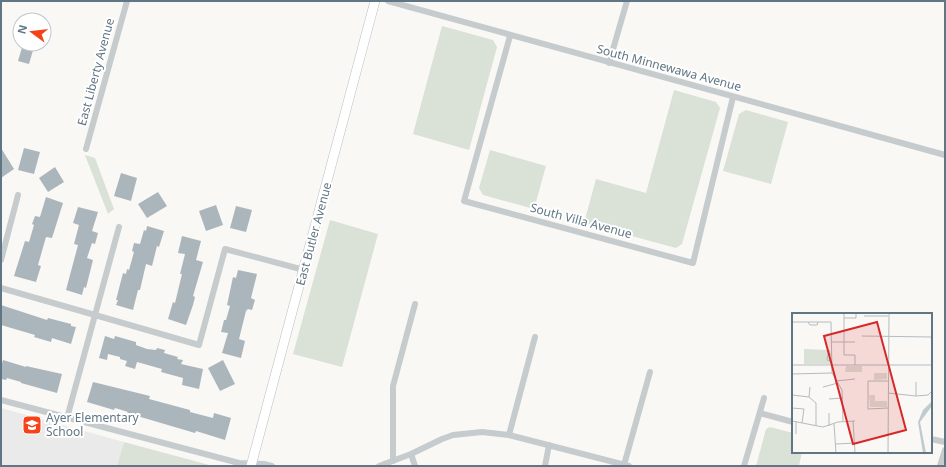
<svg xmlns="http://www.w3.org/2000/svg" width="946" height="467" viewBox="0 0 946 467" font-family="'Noto Sans',sans-serif">
	<style>
		.built { fill: #e9eae9 }
		.green { fill: #dae1d6 }
		.building { fill: #abb6bc }
		.lines { fill: none; stroke-linecap: round; stroke-linejoin: round }
		.secondary-casing { stroke: #b7bec3; stroke-width: 10 }
		.street { stroke: #c6cbce; stroke-width: 6 }
		.secondary { stroke: #fff; stroke-width: 9 }
		.labels { text-anchor: middle; stroke-width: 4; stroke-linejoin: round; paint-order: stroke }
		.street-label { font-size: 12px; fill: #607684; stroke: #fff }
		.poi-label { font-size: 12px; fill: #607684; stroke: #fff; text-anchor: start }
		.inset-road { fill: none; stroke: #b3bcc1; stroke-width: 1 }
		.view { fill: #d62828; fill-opacity: 0.15; stroke: #d62828; stroke-width: 2 }
		.inset-edge { fill: none; stroke: #607684; stroke-width: 2 }
	</style>
	<rect width="100%" height="100%" fill="#f9f8f5"/>
	<polygon class="built" points="1,408 124,442 117,466 1,466"/>
	<g class="green">
		<polygon points="442,26 493,40 497,47 469,150 413,134"/>
		<polygon points="674,90 716,102 720,108 682,244 676,248 584,223 596,179 646,193"/>
		<polygon points="746,110 788,122 771,184 723,171 739,114"/>
		<polygon points="490,150 546,166 534,209 483,195 479,188"/>
		<polygon points="85,155 95,158 114,209 108,214"/>
		<polygon points="330,220 378,234 342,367 293,354"/>
		<polygon points="770,427 793,433 793,452 802,452 799,466 756,466 766,429"/>
		<polygon points="124,442 213,466 117,466"/>
	</g>
	<g class="building">
		<polygon points="23,44 34,47 29,64 18,61"/>
		<polygon points="1,148 14,169 1,178"/>
		<polygon points="24,148 40,152 34,174 18,170"/>
		<polygon points="55,167 64,182 48,192 39,178"/>
		<polygon points="121,173 137,178 131,201 114,196"/>
		<polygon points="158,192 167,206 147,218 138,204"/>
		<polygon points="46,197 63,203 52,238 46,237 38,265 41,266 36,282 14,276 25,241 29,242 34,225 32,224 35,216 40,217"/>
		<polygon points="216,205 223,225 206,231 199,211"/>
		<polygon points="236,206 252,210 246,232 230,228"/>
		<polygon points="78,207 98,212 92,231 98,233 95,244 92,243 87,258 93,260 86,288 84,287 82,295 66,290 78,245 74,244 79,225 73,223"/>
		<polygon points="147,226 164,231 159,247 157,246 152,266 146,264 140,290 138,290 133,310 116,305 118,300 116,300 123,273 126,274 127,269 129,270 134,252 132,251 134,243 140,244 144,230 146,231"/>
		<polygon points="182,236 201,241 196,260 203,262 193,296 195,297 193,305 186,325 168,319 173,302 175,303 182,274 180,274 185,254 178,253"/>
		<polygon points="238,270 257,274 251,298 255,300 252,310 248,309 246,311 239,339 245,341 241,358 222,353 228,333 221,332 224,320 226,320 230,306 227,305 233,277 236,278"/>
		<polygon points="1,305 47,320 48,318 71,324 71,326 76,327 71,344 52,338 51,342 34,337 35,335 1,325"/>
		<polygon points="105,336 114,339 115,336 136,342 136,345 147,349 156,350 157,348 165,350 164,353 178,357 177,359 183,360 181,364 203,369 199,389 182,385 183,378 161,372 162,369 137,362 135,369 125,366 127,361 120,359 120,357 108,354 107,360 99,358"/>
		<polygon points="3,360 26,367 26,366 62,374 57,393 21,383 21,382 7,378 6,380 1,379 1,366"/>
		<polygon points="223,360 235,384 220,391 208,368"/>
		<polygon points="93,382 150,396 149,399 190,410 190,412 213,418 214,413 231,418 225,440 196,431 195,433 127,413 128,412 115,408 114,410 87,402"/>
	</g>
	<g class="lines">
		<defs>
			<polyline id="secondary" points="251,466 375,1"/>
		</defs>
		<use href="#secondary" class="secondary-casing"/>
		<g class="street">
			<polyline points="388,1 945,155"/>
			<polyline points="510,36 464,201 693,263 733,97"/>
			<polyline points="609,63 627,1"/>
			<polyline points="86,149 127,1"/>
			<polyline points="119,227 95,315 199,345 225,249 304,270"/>
			<polyline points="1,260 18,195"/>
			<polyline points="1,288 95,315 67,418"/>
			<polyline points="1,400 239,463 264,464 272,466"/>
			<polyline points="760,413 793,422"/>
			<polyline points="509,435 535,337"/>
			<polyline points="931,439 945,442"/>
			<polyline points="411,454 415,466"/>
			<polyline points="393,461 393,386 415,304"/>
			<polyline points="624,465 650,372"/>
			<polyline points="379,466 411,454 442,439 453,435 482,432 509,435 629,466"/>
			<polyline points="545,466 549,445"/>
			<polyline points="744,466 764,398"/>
			<polyline points="940,466 945,450"/>
		</g>
		<use href="#secondary" class="secondary"/>
	</g>
	<defs>
		<symbol id="school-square" viewBox="-11 -11 22 22"><rect x="-9" y="-9" width="18" height="18" rx="4" fill="#f54319" stroke="#fff"/><path d="M0-5L7-2L0 1L-7-2ZM-4 1L0 2.5L4 1V4Q0 6-4 4Z" fill="#fff"/></symbol>
	</defs>
	<g fill-rule="evenodd">
		<use href="#school-square" x="21" y="414" width="22" height="22"/>
	</g>
	<g class="labels">
		<g class="street-label">
			<text transform="translate(669 68) rotate(15)" y="4">South Minnewawa Avenue</text>
			<text transform="translate(96 72) rotate(-75)" y="4">East Liberty Avenue</text>
			<text transform="translate(581 221) rotate(15)" y="4">South Villa Avenue</text>
			<text transform="translate(314 234) rotate(-75)" y="4">East Butler Avenue</text>
		</g>
		<g class="poi-label">
			<text x="46" y="422">Ayer Elementary<tspan x="46" dy="14">School</tspan></text>
		</g>
	</g>
	<g transform="translate(792 313)">
		<rect width="140" height="140" fill="#f9f8f5"/>
		<path d="M 12,36 L 38,37 L 38,51 L 12,51 ZM 54,53 L 70,53 L 70,59 L 53,59 ZM 82,60 L 95,60 L 95,66 L 82,67 ZM 77,82 L 83,82 L 83,88 L 95,88 L 95,94 L 78,94 Z" fill="#dae1d6"/>
		<path d="M 140,88 L 140,93 L 128,109 L 134,140 L 131,140 L 126,109 L 131,97 Z" fill="#becbcf"/>
		<path class="inset-road" d="M 72,3 L 96,3M 52,5 L 64,5 L 64,0M 0,9 L 39,9 L 40,60 L 50,77 L 51,108M 16,9 L 18,12 L 25,12 L 26,9M 70,23 L 140,24M 39,29 L 52,29 L 52,0M 63,29 L 52,29 L 52,42 L 63,42 L 63,52M 39,41 L 36,41 L 35,47 L 39,48M 0,52 L 140,52M 0,61 L 40,60M 44,68 L 63,66M 124,69 L 124,83M 18,74 L 17,84 L 24,90 L 24,113M 31,74 L 46,70M 96,80 L 124,83 L 136,82 L 140,78M 0,82 L 17,84M 37,86 L 51,85M 0,95 L 12,96 L 10,110M 96,95 L 76,96 L 76,68 L 96,68M 37,100 L 37,113M 0,108 L 31,114 L 46,109 L 63,108M 61,108 L 63,140M 42,111 L 44,140M 4,121 L 4,108M 44,131 L 63,130M 96,140 L 97,0"/>
		<path class="view" d="M 85,9 L 114,117 L 61,131 L 32,23 Z"/>
		<rect width="140" height="140" class="inset-edge"/>
	</g>
	<rect width="946" height="467" fill="none" stroke="#607684" stroke-width="4"/>
	<g transform="translate(32 32) rotate(285)"><circle r="19" fill="#ffffff" stroke="#bfc8ce"/>
	<path d="M0-3L7 15L0 10L-7 15Z" fill="#f54319"/>
	<text y="-6" font-size="11" font-weight="bold" text-anchor="middle" fill="#607684">N</text>
	</g>
</svg>
